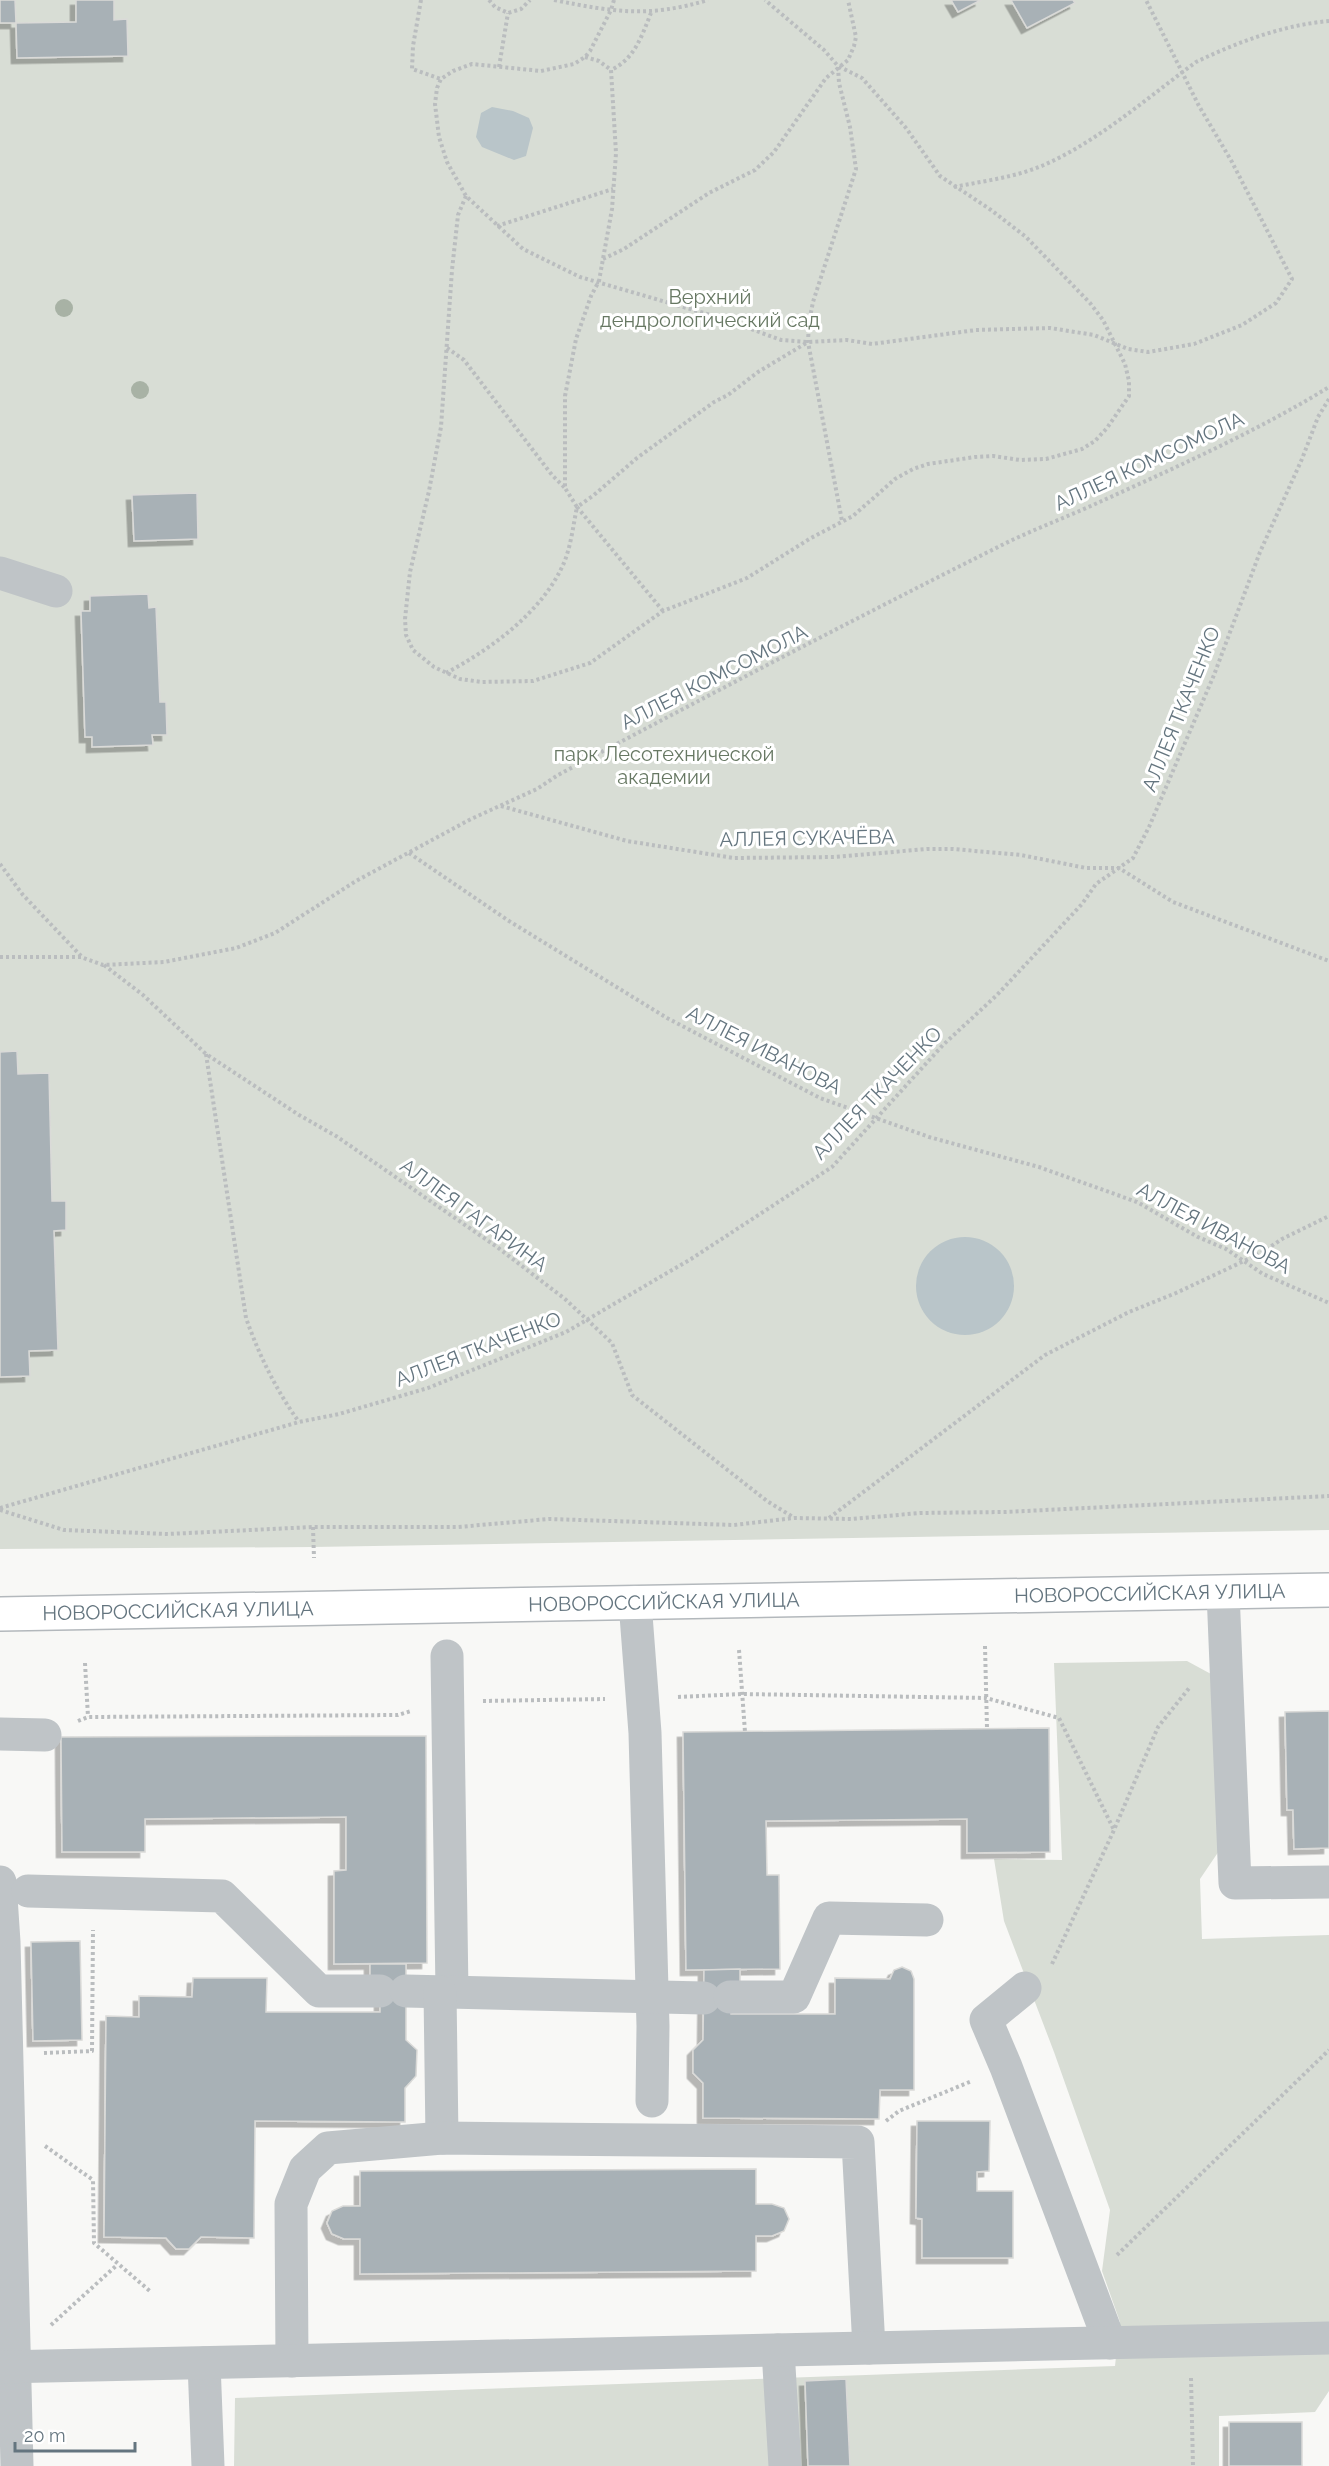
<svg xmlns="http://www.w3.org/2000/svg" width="1329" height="2466" viewBox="0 0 1329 2466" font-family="Raleway,sans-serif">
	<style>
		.green { fill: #d8ddd5 }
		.water { fill: #b9c5c9 }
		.building { fill: #a8b1b6; stroke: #dadad8; stroke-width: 1.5; filter: url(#shadow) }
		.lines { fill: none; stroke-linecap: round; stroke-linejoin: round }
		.major-casing { stroke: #b3b8bc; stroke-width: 36 }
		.path { stroke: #babdbf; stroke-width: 4; stroke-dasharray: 3 3; stroke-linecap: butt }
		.minor { stroke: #bfc4c7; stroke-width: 33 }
		.major { stroke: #fff; stroke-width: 33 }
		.tree { fill: #a8b2a5 }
		.labels { text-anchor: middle; stroke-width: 6; stroke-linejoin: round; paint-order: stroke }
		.park-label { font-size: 20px; fill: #677863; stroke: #fff }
		.street-label { font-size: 20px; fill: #64757f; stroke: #fff }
	</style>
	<defs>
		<filter id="shadow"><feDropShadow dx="-5.5" dy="5.5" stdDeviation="0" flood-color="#0004"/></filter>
	</defs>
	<rect width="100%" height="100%" fill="#f8f8f6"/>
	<g class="green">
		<polygon points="0,0 1329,0 1329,1530 313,1547 0,1549"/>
		<polygon points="1187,1661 1211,1674 1221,1848 1200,1879 1202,1939 1329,1935 1329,2391 1315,2412 1219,2416 1219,2466 234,2466 235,2398 1115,2366 1120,2322 1102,2271 1110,2210 1054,2052 1004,1921 994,1859 1062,1860 1054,1663"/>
	</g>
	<g class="water">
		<polygon points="492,107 513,111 529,118 533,128 526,156 514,160 482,147 476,137 481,113"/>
		<circle cx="965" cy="1286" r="49"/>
	</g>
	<g class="building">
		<polygon points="0,0 15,0 16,23 0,23"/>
		<polygon points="76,0 114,0 114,20 127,19 128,56 17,58 16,23 76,22"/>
		<polygon points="951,0 981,0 958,12"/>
		<polygon points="1011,0 1073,0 1075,3 1027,28"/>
		<polygon points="197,493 198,539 134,541 132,495"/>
		<polygon points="148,594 149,608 156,607 160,702 166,702 167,735 152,735 153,745 92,747 92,737 85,737 81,611 90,611 90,596"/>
		<polygon points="17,1051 18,1074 49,1073 52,1201 66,1201 66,1230 54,1231 58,1350 29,1351 30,1376 0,1377 0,1052"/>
		<polygon points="1329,1711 1329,1848 1294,1849 1293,1810 1287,1810 1285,1712"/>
		<polygon points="1049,1728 1050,1852 967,1853 967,1819 766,1821 767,1875 779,1875 780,1969 686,1970 683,1732"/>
		<polygon points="359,1736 426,1736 427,1963 334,1964 334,1871 346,1870 346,1817 145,1819 145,1852 62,1852 61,1737"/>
		<polygon points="80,1941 82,2040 33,2041 31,1942"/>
		<polygon points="370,1964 406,1964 406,2040 417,2050 416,2076 405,2088 405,2122 255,2121 254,2238 201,2237 189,2249 176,2249 166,2238 104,2237 106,2016 139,2017 139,1996 192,1997 193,1978 267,1978 266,2012 380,2012 380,1976 370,1977"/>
		<polygon points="902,1967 911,1971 914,1979 914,2090 880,2090 879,2119 703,2118 703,2083 693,2073 693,2050 703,2040 704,1970 740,1969 740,1983 730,1983 731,2014 835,2014 835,1978 890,1979 894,1970"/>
		<polygon points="917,2121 990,2121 989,2171 977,2172 977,2191 1013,2191 1013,2258 922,2258 922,2219 916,2218"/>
		<polygon points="756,2169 756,2204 772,2204 784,2208 789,2219 784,2231 772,2236 756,2236 756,2271 360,2274 360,2239 344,2239 332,2234 327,2223 332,2211 343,2206 360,2206 360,2171"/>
		<polygon points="846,2379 850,2466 808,2466 805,2381"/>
		<rect x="1229" y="2422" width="73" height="44"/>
	</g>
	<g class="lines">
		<defs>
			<g id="major">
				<path id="s1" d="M 0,1614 L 1329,1590"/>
			</g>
		</defs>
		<use href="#major" class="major-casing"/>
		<g class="path">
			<polyline points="421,0 413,46 412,69 441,79"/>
			<polyline points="489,0 495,7 508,13 521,9 530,0"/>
			<path d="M 554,0 C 614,12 648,18 708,0"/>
			<polyline points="614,0 611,10 590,51 585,57 574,64 541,71 472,64 453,71 441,79 437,88 435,104 439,137 447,162 466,196 523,249 580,277 721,318 781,340 808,342 847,340 872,344 976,330 1050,328 1094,335 1128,349 1148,352 1194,344 1242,325 1276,303 1292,279 1232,162 1199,106 1146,0"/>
			<polyline points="585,57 599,61 611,70"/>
			<polyline points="499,67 508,13"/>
			<polyline points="838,67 839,83 850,127 856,169 813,302 809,322 808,342 842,521"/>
			<path d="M 954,187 C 984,181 1016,177 1044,165 C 1100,140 1147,98 1196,62 C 1238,42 1283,25 1329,21"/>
			<polyline points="466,196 458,215 452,270 441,427 429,491 410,572 405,619 406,635 413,650 434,667 460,679 482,682 533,681 590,663 663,611 747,578 811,538 853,516 895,479 913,469 928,464 975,457 993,456 1020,460 1046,459 1082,449 1095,441 1107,428 1129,396 1129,381 1125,364 1103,320 1090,303 1026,237 991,210 940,176 906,128 862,78 838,66 824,50 765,0"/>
			<polyline points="497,226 613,189"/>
			<polyline points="603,259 624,249 709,193 755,170 774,152 826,78 848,60 854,46 856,37 848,0"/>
			<polyline points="447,348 464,360 552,475 565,488"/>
			<polyline points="663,611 577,507 594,495 637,458 714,402 728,395 758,372 808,342"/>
			<path d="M 446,673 C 491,649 541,613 563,565 C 571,547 573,526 577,507 L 565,488 L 565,396 L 576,339 L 591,296 L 599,281 L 612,209 L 616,153 L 611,70 C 635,59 642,35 651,13"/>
			<polyline points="501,806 627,841 734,858 835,857 927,849 953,849 1021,855 1086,868 1119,868 1173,902 1329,961"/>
			<polyline points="409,853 509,921 667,1018 820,1098 929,1137 1039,1167 1137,1202 1198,1237 1226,1249 1263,1274 1329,1303"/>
			<polyline points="0,864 23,895 81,956"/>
			<path d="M 0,957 L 81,957 L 103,965 L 164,962 L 236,948 L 275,933 L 356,881 L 471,819 L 537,789 L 558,775 C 707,696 856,618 1006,543 C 1035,529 1064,518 1093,505 C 1172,469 1256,432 1329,387"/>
			<polyline points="104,965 143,995 206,1054 299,1115 336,1136 497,1247 565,1299 612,1343 632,1395 767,1501 793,1517"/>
			<path d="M 206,1054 L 246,1318 C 259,1355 276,1390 299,1422"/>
			<polyline points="0,1508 299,1422 339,1414 428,1388 566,1332 691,1259 832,1167 943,1045 997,995 1040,949 1082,904 1096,884 1133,858 1149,827 1214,675 1260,552 1302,459 1318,417 1329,399"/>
			<polyline points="0,1510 64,1530 168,1534 313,1527 458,1527 549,1519 734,1525 794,1518 852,1519 920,1513 1005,1512 1329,1496"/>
			<polyline points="829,1518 1045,1355 1129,1312 1176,1293 1261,1253 1282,1239 1329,1216"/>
			<polyline points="313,1527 314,1558"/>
			<polyline points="985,1646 987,1728"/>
			<polyline points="739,1650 745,1732"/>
			<polyline points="85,1663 88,1717"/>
			<polyline points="678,1697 742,1694 986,1698 1059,1718 1114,1830"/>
			<polyline points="483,1701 605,1699"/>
			<polyline points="78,1721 88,1717 398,1715 411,1711"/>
			<polyline points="1052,1964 1114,1830 1158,1727 1190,1687"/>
			<polyline points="44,2053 92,2051 93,1930"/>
			<polyline points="886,2121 899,2111 972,2081"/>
			<polyline points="45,2146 93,2180 94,2243 151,2292"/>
			<polyline points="1117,2255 1329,2050"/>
			<polyline points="51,2325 117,2265"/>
			<polyline points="1191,2378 1193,2466"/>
		</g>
		<g class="minor">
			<polyline points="0,573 56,591"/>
			<polyline points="1223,1592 1235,1883 1329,1882"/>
			<polyline points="635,1602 645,1733 653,2026 652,2101"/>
			<polyline points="447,1656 452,1992"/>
			<polyline points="0,1734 45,1735"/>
			<polyline points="0,1882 4,1942 17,2466"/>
			<polyline points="28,1891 222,1896 319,1991 380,1991"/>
			<polyline points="1025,1988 986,2020 1006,2067 1110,2343"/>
			<polyline points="406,1991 704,1998"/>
			<polyline points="440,1992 442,2138"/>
			<polyline points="730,1997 794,1997 829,1918 927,1920"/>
			<polyline points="778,2350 785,2466"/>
			<polyline points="292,2361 291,2204 305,2169 328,2148 442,2138 858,2142 869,2348"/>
			<polyline points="204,2363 208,2466"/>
			<polyline points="0,2367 1329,2338"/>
		</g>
		<use href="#major" class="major"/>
	</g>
	<g class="tree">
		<circle cx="64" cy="308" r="9"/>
		<circle cx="140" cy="390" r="9"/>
	</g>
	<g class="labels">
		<g class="park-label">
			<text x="710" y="304">Верхний<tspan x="710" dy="23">дендрологический сад</tspan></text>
			<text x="664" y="761">парк Лесотехнической<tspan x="664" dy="23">академии</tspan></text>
		</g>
		<g class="street-label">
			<text transform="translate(1149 461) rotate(-25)" y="7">АЛЛЕЯ КОМСОМОЛА</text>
			<text transform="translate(714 677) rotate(-27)" y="7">АЛЛЕЯ КОМСОМОЛА</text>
			<text transform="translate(1181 709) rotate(-68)" y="7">АЛЛЕЯ ТКАЧЕНКО</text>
			<text transform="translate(807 838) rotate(-1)" y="7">АЛЛЕЯ СУКАЧЁВА</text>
			<text transform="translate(764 1050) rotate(27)" y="7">АЛЛЕЯ ИВАНОВА</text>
			<text transform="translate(877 1093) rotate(-46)" y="7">АЛЛЕЯ ТКАЧЕНКО</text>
			<text transform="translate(474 1215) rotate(36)" y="7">АЛЛЕЯ ГАГАРИНА</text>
			<text transform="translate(1214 1228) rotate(28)" y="7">АЛЛЕЯ ИВАНОВА</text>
			<text transform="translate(478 1349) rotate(-21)" y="7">АЛЛЕЯ ТКАЧЕНКО</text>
			<text dy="7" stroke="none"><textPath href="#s1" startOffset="1150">НОВОРОССИЙСКАЯ УЛИЦА</textPath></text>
			<text dy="7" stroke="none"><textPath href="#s1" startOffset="664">НОВОРОССИЙСКАЯ УЛИЦА</textPath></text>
			<text dy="7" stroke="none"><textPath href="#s1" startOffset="178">НОВОРОССИЙСКАЯ УЛИЦА</textPath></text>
		</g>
	</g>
	<path d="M15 2442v9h120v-9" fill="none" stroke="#64757f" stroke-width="3"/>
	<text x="24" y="2442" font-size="18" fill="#64757f" stroke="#ffffff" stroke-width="4.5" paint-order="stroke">20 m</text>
</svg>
